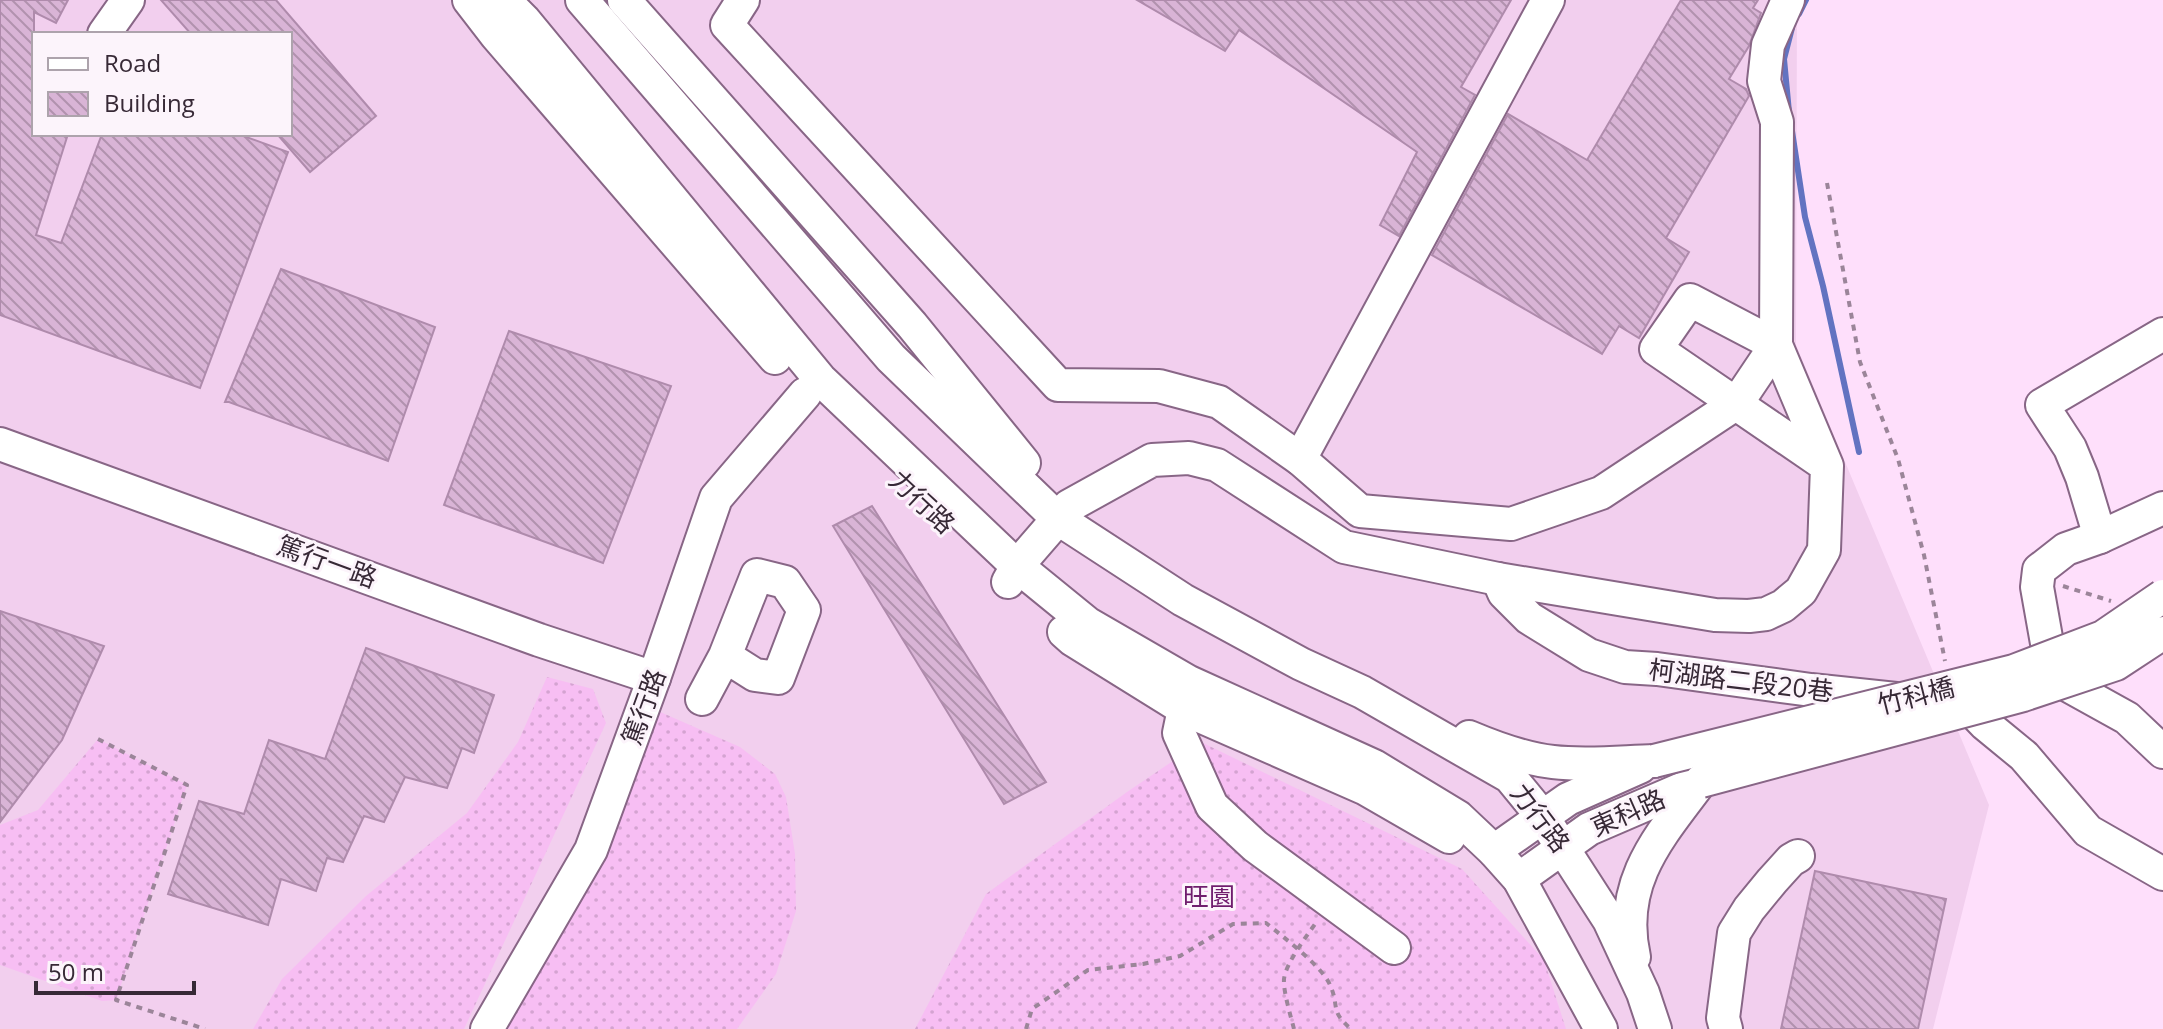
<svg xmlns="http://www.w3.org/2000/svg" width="2163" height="1029" viewBox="0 0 2163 1029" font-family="'Open Sans','Noto Sans TC',sans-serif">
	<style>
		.built { fill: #f2cfee; fill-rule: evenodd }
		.grass { fill: url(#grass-dots) }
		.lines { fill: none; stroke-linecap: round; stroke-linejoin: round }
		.stream { stroke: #6273c1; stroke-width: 6 }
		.building { fill: url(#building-back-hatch); stroke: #af8bac; stroke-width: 2 }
		.minor-casing { stroke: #886686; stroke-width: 36 }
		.path { stroke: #9b8599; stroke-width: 4; stroke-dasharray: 6 6; stroke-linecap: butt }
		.minor { stroke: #fff; stroke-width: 32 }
		.minor-bridge-casing { stroke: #886686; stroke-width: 36; stroke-linecap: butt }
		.minor-bridge { stroke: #fff; stroke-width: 32 }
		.labels { text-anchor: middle; stroke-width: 6; stroke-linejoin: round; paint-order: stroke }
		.street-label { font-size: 26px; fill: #372936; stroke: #fcf4fb }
		.park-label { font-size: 26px; fill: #701e6e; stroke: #fcf4fb }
	</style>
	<defs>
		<pattern id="grass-dots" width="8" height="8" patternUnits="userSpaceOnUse" patternTransform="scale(2)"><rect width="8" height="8" fill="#f7bef3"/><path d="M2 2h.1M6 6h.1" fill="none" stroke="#d4a3d1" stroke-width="1.8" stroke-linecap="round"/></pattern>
		<pattern id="building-back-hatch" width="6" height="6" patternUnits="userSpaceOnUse" patternTransform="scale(2)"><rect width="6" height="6" fill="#d9b4d6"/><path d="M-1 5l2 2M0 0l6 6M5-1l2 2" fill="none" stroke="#b192ae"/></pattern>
	</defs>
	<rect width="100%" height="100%" fill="#fedffb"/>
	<path class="built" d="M 0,0 L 1797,0 L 1796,345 L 1989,805 L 1933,1029 L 0,1029 ZM 34,34 L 290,34 L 290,134 L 34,134 Z"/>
	<g class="grass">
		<polygon points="547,677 593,689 606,723 464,1029 253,1029 282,979 366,896 467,813 518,742"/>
		<polygon points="658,711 740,747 775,774 786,797 795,854 796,911 776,974 737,1029 505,1029 602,863"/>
		<polygon points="98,739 187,785 116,1000 102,1001 0,965 0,825 38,810"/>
		<polygon points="1201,742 1462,869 1544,960 1566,1029 915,1029 986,894 1127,792"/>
	</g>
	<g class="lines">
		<g class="stream">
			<polyline points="1799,14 1806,0"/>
			<polyline points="1789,112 1784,59 1792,28"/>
			<polyline points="1792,131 1805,217 1823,286 1859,452"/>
		</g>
	</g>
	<g class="building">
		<polygon points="0,0 68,0 56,23 34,12 34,134 68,134 36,235 61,243 102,134 238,134 288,152 200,388 0,315"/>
		<polygon points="161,0 276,0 376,116 310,172 277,134 290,134 290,34 191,34"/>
		<polygon points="1137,0 1511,0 1461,87 1475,95 1399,236 1380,225 1417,152 1239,30 1225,51"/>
		<polygon points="1681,0 1758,0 1753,8 1761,13 1749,46 1729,79 1746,89 1749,96 1666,238 1689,252 1639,338 1619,326 1602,354 1432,255 1508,114 1587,160"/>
		<polygon points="281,269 435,327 388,461 229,402 225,402"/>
		<polygon points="509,331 671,386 603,563 444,505"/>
		<polygon points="872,506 1046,782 1004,804 833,526"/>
		<polygon points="0,611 104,646 62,740 0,822"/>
		<polygon points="366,648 494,695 474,753 462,748 447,788 405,777 384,822 364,816 343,862 327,858 316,891 281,879 268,925 168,894 199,801 244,814 269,740 325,759"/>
		<polygon points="1815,871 1946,899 1918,1029 1781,1029"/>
	</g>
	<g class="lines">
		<defs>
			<g id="minor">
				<polyline points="469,0 496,35 775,358"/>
				<polyline points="504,0 524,20 820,379 1017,566 1087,623 1189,682 1374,766 1458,817 1494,851 1519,879 1601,1029"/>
				<polyline points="582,0 891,358 1057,518 1183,600 1301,664 1362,692 1510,777 1542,816 1609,920 1643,993 1655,1029"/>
				<polyline points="624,0 912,325 1024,463"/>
				<polyline points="743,0 727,25 1058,385 1159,386 1219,402 1300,459 1360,511 1511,524 1601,493 1737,403 1776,345 1777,122 1764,81 1768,45 1788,0"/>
				<polyline points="104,34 128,0"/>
				<polyline points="0,444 539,640 654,678"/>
				<polyline points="1300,459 1548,0"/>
				<polyline points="2100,537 2082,477 2070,448 2042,405 2163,334"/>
				<polyline points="1498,579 1504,593 1529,618 1589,655 1625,667 1657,669 1811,690 1896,699"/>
				<polyline points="1008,582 1017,566 1069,506 1152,460 1189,458 1217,465 1344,547 1498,579 1715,615 1749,616 1766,614 1783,606 1801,591 1824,550 1827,466 1776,345 1690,300 1656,349 1827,466"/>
				<polyline points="1064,632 1073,640 1184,709 1364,788 1449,837"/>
				<polyline points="2053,677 2127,718 2163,752"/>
				<polyline points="2048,678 2053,677 2037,587 2039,570 2066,549 2100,537 2163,508"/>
				<polyline points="702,699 725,656 757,575 785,582 804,610 778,678 755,675 725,656"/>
				<polyline points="1961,699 1985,724 2024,756 2088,831 2163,874"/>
				<polyline points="1184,709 1179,733 1212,806 1255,846 1394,948"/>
				<path d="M 1469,737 C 1495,748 1525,759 1553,762 C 1586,766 1621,762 1654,761"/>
				<polyline points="1494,851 1568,799 1640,767"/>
				<polyline points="1519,879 1589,829 1698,782"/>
				<path d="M 1634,957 C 1617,882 1660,836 1701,781"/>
				<polyline points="487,1029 591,850 654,678 716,498 805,394"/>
				<polyline points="1726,1029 1723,1018 1734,933 1749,909 1772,881 1791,860 1798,856"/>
			</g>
		</defs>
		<use href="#minor" class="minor-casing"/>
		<g class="path">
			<polyline points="1827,183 1860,362 1898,459 1924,555 1945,661"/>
			<polyline points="2063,586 2111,601"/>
			<polyline points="98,739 187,785 116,1000 205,1029"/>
			<path d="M 1026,1029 L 1032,1009 L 1088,970 L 1143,964 L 1180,956 L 1233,924 L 1266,923 C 1282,936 1323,967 1330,985 C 1340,1007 1329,1010 1351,1029"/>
			<path d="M 1294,1029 C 1291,1017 1283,991 1284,979 C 1286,963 1306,937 1315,924"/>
		</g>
		<use href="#minor" class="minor"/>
		<defs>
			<g id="minor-bridge">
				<polyline points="1654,761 2014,671 2103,637 2163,596"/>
				<polyline points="1701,781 2023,695 2116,664 2163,633"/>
			</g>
		</defs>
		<use href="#minor-bridge" class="minor-bridge-casing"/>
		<use href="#minor-bridge" class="minor-bridge"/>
	</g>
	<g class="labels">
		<g class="street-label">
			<text transform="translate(922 502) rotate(43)" y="9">力行路</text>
			<text transform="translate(327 562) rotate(20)" y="9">篤行一路</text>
			<text transform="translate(1741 681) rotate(7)" y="9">柯湖路二段20巷</text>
			<text transform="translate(1916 696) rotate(-14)" y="9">竹科橋</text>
			<text transform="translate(644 707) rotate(-70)" y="9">篤行路</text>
			<text transform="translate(1628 813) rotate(-24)" y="9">東科路</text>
			<text transform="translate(1540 818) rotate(53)" y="9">力行路</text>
		</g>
		<g class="park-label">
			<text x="1209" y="906">旺園</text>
		</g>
	</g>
	<rect x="32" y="32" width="260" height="104" fill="#fcf4fb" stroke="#ada3ac" stroke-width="2"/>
	<rect x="48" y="58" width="40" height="12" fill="#ffffff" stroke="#ada3ac" stroke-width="2"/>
	<text x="104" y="72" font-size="24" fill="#372936">Road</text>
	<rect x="48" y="92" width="40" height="24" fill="url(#building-back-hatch)" stroke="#ada3ac" stroke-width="2"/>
	<text x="104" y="112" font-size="24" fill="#372936">Building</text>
	<path d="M36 981v12h158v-12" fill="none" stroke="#372936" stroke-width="4"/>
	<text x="48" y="981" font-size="24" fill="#372936" stroke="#fcf4fb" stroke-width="6" paint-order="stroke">50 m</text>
</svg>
